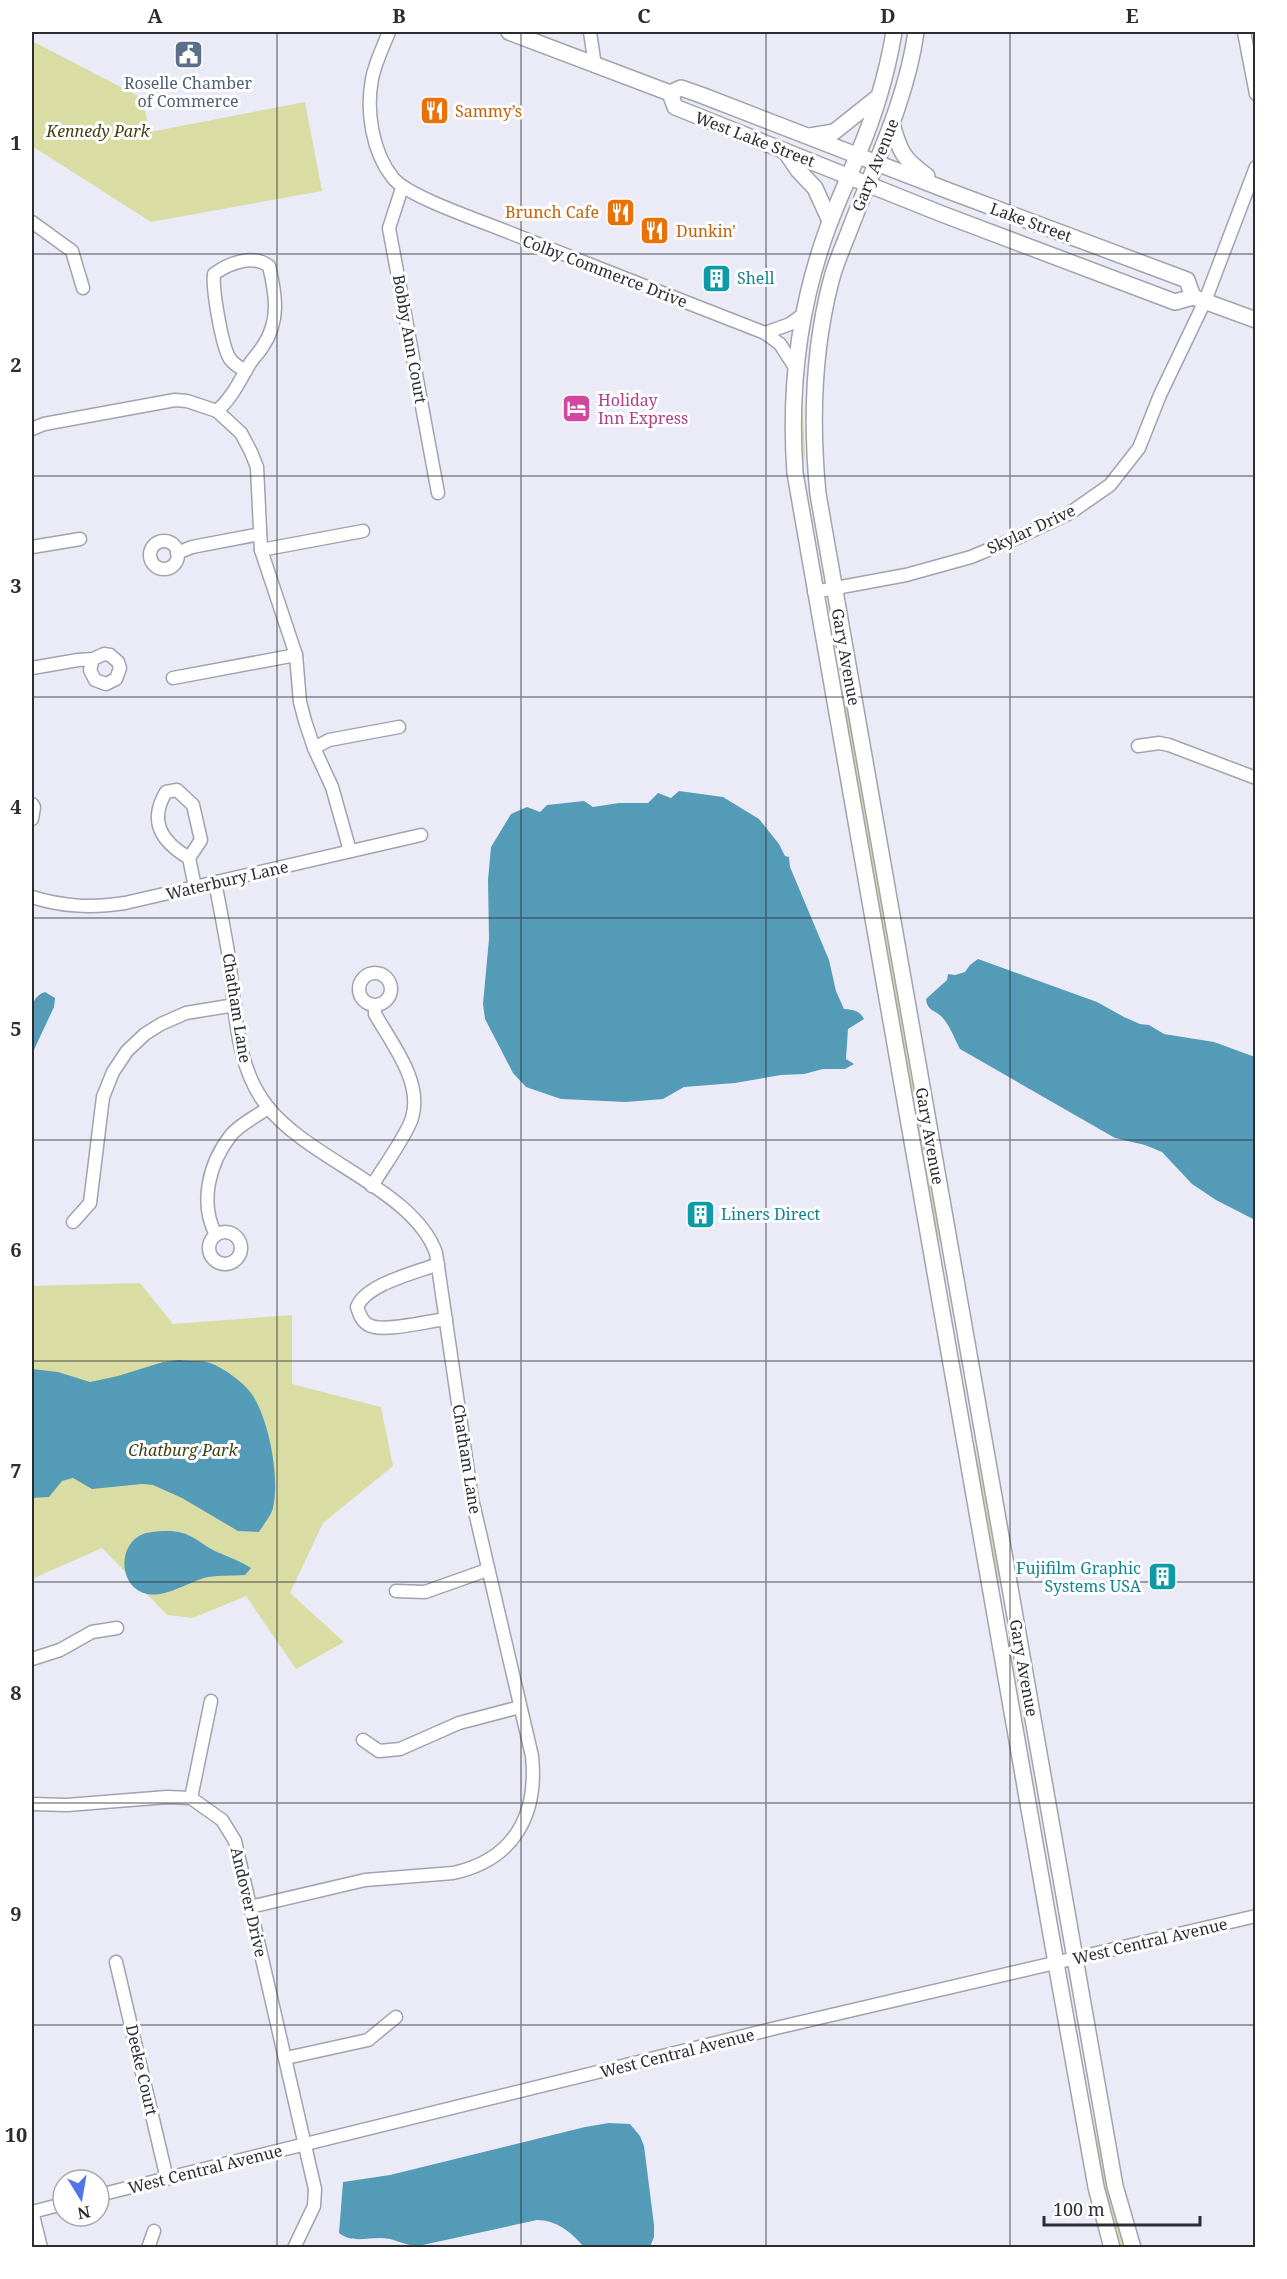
<svg xmlns="http://www.w3.org/2000/svg" width="1287" height="2279" viewBox="0 0 1287 2279" font-family="'Noto Serif',serif">
	<style>
		.green { fill: #d9dda4 }
		.water { fill: #549bb7 }
		.lines { fill: none; stroke-linecap: round; stroke-linejoin: round }
		.minor-casing { stroke: #a1a3ad; stroke-width: 15 }
		.major-casing { stroke: #a1a3ad; stroke-width: 18 }
		.minor { stroke: #fff; stroke-width: 12 }
		.major { stroke: #fff; stroke-width: 15 }
		.grid { fill: none; stroke: #2c2d31; stroke-width: 1.5; stroke-opacity: 0.55 }
		.labels { text-anchor: middle; stroke-width: 6; stroke-linejoin: round; paint-order: stroke }
		.service-label { font-size: 16px; fill: #4e5e75; stroke: #fff }
		.food-label { font-size: 16px; fill: #c56008; stroke: #fff; text-anchor: start }
		.park-label { font-size: 16px; font-style: italic; fill: #3f4111; stroke: #fff }
		.street-label { font-size: 16px; fill: #2c2d31; stroke: #fff }
		.culture-label { font-size: 16px; fill: #0d838f; stroke: #fff; text-anchor: start }
		.hotel-label { font-size: 16px; fill: #b23c85; stroke: #fff; text-anchor: start }
		.neatline { fill: none; stroke: #2c2d31; stroke-width: 2 }
		.grid-label { font-size: 20px; text-anchor: middle; font-weight: bold; fill: #2c2d31 }
	</style>
	<rect width="100%" height="100%" fill="#eaebf6"/>
	<g class="green">
		<polygon points="32,41 142,98 150,132 305,102 322,191 151,222 32,146"/>
		<polygon points="802,401 805,454 803,468 801,468 799,402"/>
		<polygon points="833,647 851,727 917,1099 911,1100"/>
		<polygon points="918,1109 939,1226 940,1237 938,1249 913,1110"/>
		<polygon points="140,1283 173,1324 292,1315 292,1384 381,1407 393,1466 323,1523 290,1593 344,1642 296,1669 246,1596 193,1618 167,1615 102,1548 34,1578 32,1568 32,1286"/>
		<path d="M 969,1427 L 970,1427 C 976,1453 1006,1569 997,1587 Z"/>
		<polygon points="1089,2103 1115,2215 1125,2247 1119,2247 1108,2209 1088,2104"/>
	</g>
	<g class="water">
		<path d="M 679,791 L 723,797 L 759,819 L 779,844 L 785,856 L 789,857 L 790,867 L 829,960 L 836,991 L 844,1009 C 854,1010 859,1010 864,1019 L 848,1029 L 846,1059 L 854,1064 L 845,1069 L 823,1069 L 804,1074 L 781,1075 L 735,1083 L 684,1087 L 663,1099 L 626,1102 L 561,1099 L 526,1087 L 513,1073 L 498,1044 L 485,1019 L 483,1004 L 489,939 L 488,880 L 491,847 L 511,814 L 527,807 L 540,812 L 547,805 L 584,801 L 593,807 L 619,803 L 648,803 L 658,793 L 671,798 Z"/>
		<path d="M 978,959 L 1097,1002 L 1124,1017 L 1140,1024 L 1149,1025 L 1164,1034 L 1214,1042 L 1255,1057 L 1255,1220 L 1216,1200 L 1192,1184 L 1162,1152 L 1145,1145 L 1115,1138 L 960,1049 C 954,1038 950,1025 941,1016 C 934,1010 927,1010 926,999 L 947,980 L 948,974 L 955,975 L 965,972 L 970,965 Z"/>
		<path d="M 45,992 L 55,998 L 54,1007 L 32,1054 C 31,1035 23,999 45,992 Z"/>
		<path d="M 179,1360 C 191,1362 204,1359 215,1365 C 227,1371 243,1382 251,1393 C 269,1418 280,1478 273,1508 C 271,1516 263,1525 259,1532 L 238,1531 L 182,1498 L 153,1485 L 142,1484 L 92,1489 L 73,1478 L 62,1481 L 49,1497 L 32,1498 L 32,1369 L 58,1372 L 90,1382 L 118,1376 L 163,1362 Z"/>
		<path d="M 171,1531 C 194,1533 198,1543 217,1552 C 229,1557 240,1561 251,1568 L 245,1575 C 233,1576 220,1575 208,1577 C 189,1581 167,1598 147,1594 C 120,1588 117,1549 139,1536 C 148,1531 161,1531 171,1531 Z"/>
		<path d="M 609,2123 L 630,2124 L 640,2136 L 644,2146 L 654,2225 L 654,2237 L 650,2247 L 584,2247 C 572,2233 557,2220 537,2220 L 418,2246 C 407,2245 400,2242 390,2239 C 372,2235 354,2245 339,2233 L 343,2182 L 390,2175 L 585,2127 Z"/>
	</g>
	<g class="lines">
		<defs>
			<g id="minor">
				<path d="M 389,32 C 383,47 375,63 372,79 C 366,111 372,152 393,178 C 407,196 478,220 503,230 C 590,265 678,299 765,333 L 780,344 L 794,366"/>
				<polyline points="590,32 595,66"/>
				<polyline points="1244,32 1256,94"/>
				<polyline points="402,188 389,228 438,493"/>
				<polyline points="32,222 72,251 83,288"/>
				<polyline points="765,333 790,324 802,315"/>
				<path d="M 217,411 C 232,398 239,382 249,365 C 253,358 259,353 263,346 C 280,321 276,295 269,266 C 253,254 229,263 214,274 C 212,288 222,347 230,359 C 234,364 240,368 246,371"/>
				<polyline points="32,429 44,424 175,400 187,401 217,411 241,433 251,452 257,467 261,550 296,655 300,702 305,721 314,748 332,787 350,851"/>
				<circle cx="164" cy="555" r="14"/>
				<polyline points="32,547 80,539"/>
				<polyline points="261,550 363,531"/>
				<polyline points="177,553 192,547 260,534"/>
				<polyline points="814,592 906,575 971,557 1019,537 1070,513 1110,485 1139,448 1160,395 1205,301 1256,167"/>
				<polyline points="32,668 78,660 93,659 104,654 110,655 118,662 120,668 116,679 106,684 95,680 90,670 93,659"/>
				<polyline points="173,678 296,655"/>
				<polyline points="1138,746 1159,743 1169,745 1256,778"/>
				<polyline points="314,748 329,740 399,727"/>
				<polyline points="32,804 34,807 32,819"/>
				<path d="M 189,858 C 162,842 148,822 166,792 L 177,790 L 193,805 L 201,840 L 189,858 L 195,887"/>
				<path d="M 215,882 C 220,908 225,933 229,958 C 235,1007 235,1066 267,1106 C 309,1160 414,1190 436,1253 L 472,1499 L 532,1756 C 538,1815 514,1860 453,1873 L 365,1880 L 250,1907"/>
				<path d="M 32,897 C 64,907 92,908 125,903 L 421,835"/>
				<circle cx="375" cy="989" r="16"/>
				<path d="M 372,1186 C 382,1169 407,1135 412,1118 C 423,1082 392,1044 375,1014 L 375,1006"/>
				<polyline points="73,1222 90,1203 103,1097 113,1072 127,1051 145,1034 161,1024 186,1013 235,1005"/>
				<circle cx="225" cy="1248" r="16"/>
				<path d="M 216,1235 C 199,1203 209,1163 231,1135 C 240,1124 257,1116 268,1108"/>
				<path d="M 438,1264 C 415,1273 366,1284 357,1307 C 359,1313 361,1320 367,1324 C 380,1334 428,1321 446,1319"/>
				<polyline points="396,1591 425,1592 487,1570"/>
				<polyline points="32,1659 60,1650 92,1632 117,1628"/>
				<polyline points="363,1740 379,1751 400,1749 459,1723 520,1707"/>
				<polyline points="191,1798 211,1701"/>
				<polyline points="32,1804 67,1805 167,1797 191,1798 222,1820 235,1841 315,2189 314,2206 294,2248"/>
				<polyline points="116,1962 167,2179"/>
				<polyline points="286,2058 368,2040 396,2017"/>
				<polyline points="99,2195 776,2028 1256,1916"/>
				<polyline points="32,2211 41,2248"/>
				<polyline points="32,2212 63,2204"/>
				<polyline points="148,2248 154,2231"/>
			</g>
			<g id="major">
				<polyline points="509,32 670,93 681,88 701,95 949,191 1187,280 1193,297"/>
				<path d="M 894,32 C 887,73 875,115 858,154 C 848,180 836,205 827,230 C 798,310 789,389 795,473 L 1056,1963 L 1096,2187 L 1112,2248"/>
				<path d="M 916,32 C 906,103 873,167 848,234 C 842,249 835,265 831,281 C 813,350 811,423 818,494 L 1115,2186 L 1133,2248"/>
				<polyline points="670,93 675,107 942,214 1175,302 1193,297 1256,320"/>
				<path d="M 892,124 C 900,152 903,159 927,176"/>
				<polyline points="810,136 834,132 878,97"/>
				<polyline points="785,151 798,170 815,188 830,221"/>
			</g>
		</defs>
		<use href="#minor" class="minor-casing"/>
		<use href="#major" class="major-casing"/>
		<use href="#minor" class="minor"/>
		<use href="#major" class="major"/>
	</g>
	<path class="grid" d="M 277,32 L 277,2248M 521,32 L 521,2248M 766,32 L 766,2248M 1010,32 L 1010,2248M 32,254 L 1256,254M 32,476 L 1256,476M 32,697 L 1256,697M 32,918 L 1256,918M 32,1140 L 1256,1140M 32,1361 L 1256,1361M 32,1582 L 1256,1582M 32,1803 L 1256,1803M 32,2025 L 1256,2025"/>
	<defs>
		<symbol id="civic-square" viewBox="-11 -11 22 22"><rect x="-9" y="-9" width="18" height="18" rx="4" fill="#5c6f8a" stroke="#fff"/><path d="M-.6-6.5H3V-4.5H.6V-3L4-1V1h2V6H-6V1h2V-1L-.6-3ZM-1.2 2.5V6h2.4V2.5Z" fill="#fff"/></symbol>
		<symbol id="restaurant-square" viewBox="-11 -11 22 22"><rect x="-9" y="-9" width="18" height="18" rx="4" fill="#e8710a" stroke="#fff"/><path d="M-5-6h1v4h1v-4h1v4h1v-4h1v5L-1.5 .5V6h-2V.5L-5-1ZM5-6V6H3V1.5H1.5Q1.5-4 5-6Z" fill="#fff"/></symbol>
		<symbol id="building-square" viewBox="-11 -11 22 22"><rect x="-9" y="-9" width="18" height="18" rx="4" fill="#0f9aa8" stroke="#fff"/><path d="M-4-6H4V6H1V3H-1V6H-4ZM-2.5-4.3h1.7v1.8h-1.7ZM.8-4.3h1.7v1.8H.8ZM-2.5-1h1.7V.8h-1.7ZM.8-1h1.7V.8H.8Z" fill="#fff"/></symbol>
		<symbol id="hotel-square" viewBox="-11 -11 22 22"><rect x="-9" y="-9" width="18" height="18" rx="4" fill="#d1479c" stroke="#fff"/><path d="M-6-4.5h1.5V1H6V5H4.5V3h-9V5H-6ZM-4 0a1.8 1.8 0 1 1 3.6 0ZM.5 0V-2.5h3Q6-2.5 6 0Z" fill="#fff"/></symbol>
	</defs>
	<g fill-rule="evenodd">
		<use href="#civic-square" x="172" y="38" width="33" height="33"/>
		<use href="#restaurant-square" x="418" y="94" width="33" height="33"/>
		<use href="#restaurant-square" x="604" y="196" width="33" height="33"/>
		<use href="#restaurant-square" x="638" y="214" width="33" height="33"/>
		<use href="#building-square" x="700" y="262" width="33" height="33"/>
		<use href="#hotel-square" x="560" y="392" width="33" height="33"/>
		<use href="#building-square" x="684" y="1198" width="33" height="33"/>
		<use href="#building-square" x="1146" y="1560" width="33" height="33"/>
	</g>
	<g class="labels">
		<g class="service-label">
			<text x="188" y="89">Roselle Chamber<tspan x="188" dy="18">of Commerce</tspan></text>
		</g>
		<g class="food-label">
			<text x="455" y="117">Sammy’s</text>
			<text x="599" y="218" text-anchor="end">Brunch Cafe</text>
			<text x="676" y="237">Dunkin'</text>
		</g>
		<g class="park-label">
			<text x="98" y="137">Kennedy Park</text>
			<text x="183" y="1456">Chatburg Park</text>
		</g>
		<g class="street-label">
			<text transform="translate(755 139) rotate(21)" y="6">West Lake Street</text>
			<text transform="translate(875 165) rotate(-68)" y="6">Gary Avenue</text>
			<text transform="translate(1031 222) rotate(20)" y="6">Lake Street</text>
			<text transform="translate(605 271) rotate(21)" y="6">Colby Commerce Drive</text>
			<text transform="translate(410 339) rotate(80)" y="6">Bobby Ann Court</text>
			<text transform="translate(1031 529) rotate(-25)" y="6">Skylar Drive</text>
			<text transform="translate(846 657) rotate(80)" y="6">Gary Avenue</text>
			<text transform="translate(227 880) rotate(-13)" y="6">Waterbury Lane</text>
			<text transform="translate(237 1008) rotate(81)" y="6">Chatham Lane</text>
			<text transform="translate(930 1136) rotate(80)" y="6">Gary Avenue</text>
			<text transform="translate(467 1459) rotate(81)" y="6">Chatham Lane</text>
			<text transform="translate(1024 1668) rotate(80)" y="6">Gary Avenue</text>
			<text transform="translate(249 1902) rotate(77)" y="6">Andover Drive</text>
			<text transform="translate(1150 1941) rotate(-13)" y="6">West Central Avenue</text>
			<text transform="translate(677 2053) rotate(-14)" y="6">West Central Avenue</text>
			<text transform="translate(142 2070) rotate(77)" y="6">Deeke Court</text>
			<text transform="translate(205 2169) rotate(-14)" y="6">West Central Avenue</text>
		</g>
		<g class="culture-label">
			<text x="737" y="284">Shell</text>
			<text x="721" y="1220">Liners Direct</text>
			<text x="1141" y="1574" text-anchor="end">Fujifilm Graphic<tspan x="1141" dy="18">Systems USA</tspan></text>
		</g>
		<g class="hotel-label">
			<text x="598" y="406">Holiday<tspan x="598" dy="18">Inn Express</tspan></text>
		</g>
	</g>
	<rect width="1287" height="2279" fill="none" stroke="#ffffff" stroke-width="66"/>
	<g transform="translate(81 2198) rotate(169)"><circle r="28" fill="#ffffff" stroke="#ababad" stroke-width="1.5"/>
	<path d="M0-4.5L10 22L0 15L-10 22Z" fill="#5374e9"/>
	<text y="-9" font-size="16" font-weight="bold" text-anchor="middle" fill="#2c2d31">N</text>
	</g>
	<path d="M1044 2216v9h156v-9" fill="none" stroke="#2c2d31" stroke-width="3"/>
	<text x="1053" y="2216" font-size="18" fill="#2c2d31" stroke="#ffffff" stroke-width="4.5" paint-order="stroke">100 m</text>
	<rect x="33" y="33" width="1221" height="2213" class="neatline"/>
	<g class="grid-label">
		<text x="155" y="23">A</text>
		<text x="399" y="23">B</text>
		<text x="644" y="23">C</text>
		<text x="888" y="23">D</text>
		<text x="1132" y="23">E</text>
		<text x="16" y="150">1</text>
		<text x="16" y="372">2</text>
		<text x="16" y="593">3</text>
		<text x="16" y="814">4</text>
		<text x="16" y="1036">5</text>
		<text x="16" y="1257">6</text>
		<text x="16" y="1478">7</text>
		<text x="16" y="1700">8</text>
		<text x="16" y="1921">9</text>
		<text x="16" y="2142">10</text>
	</g>
</svg>
